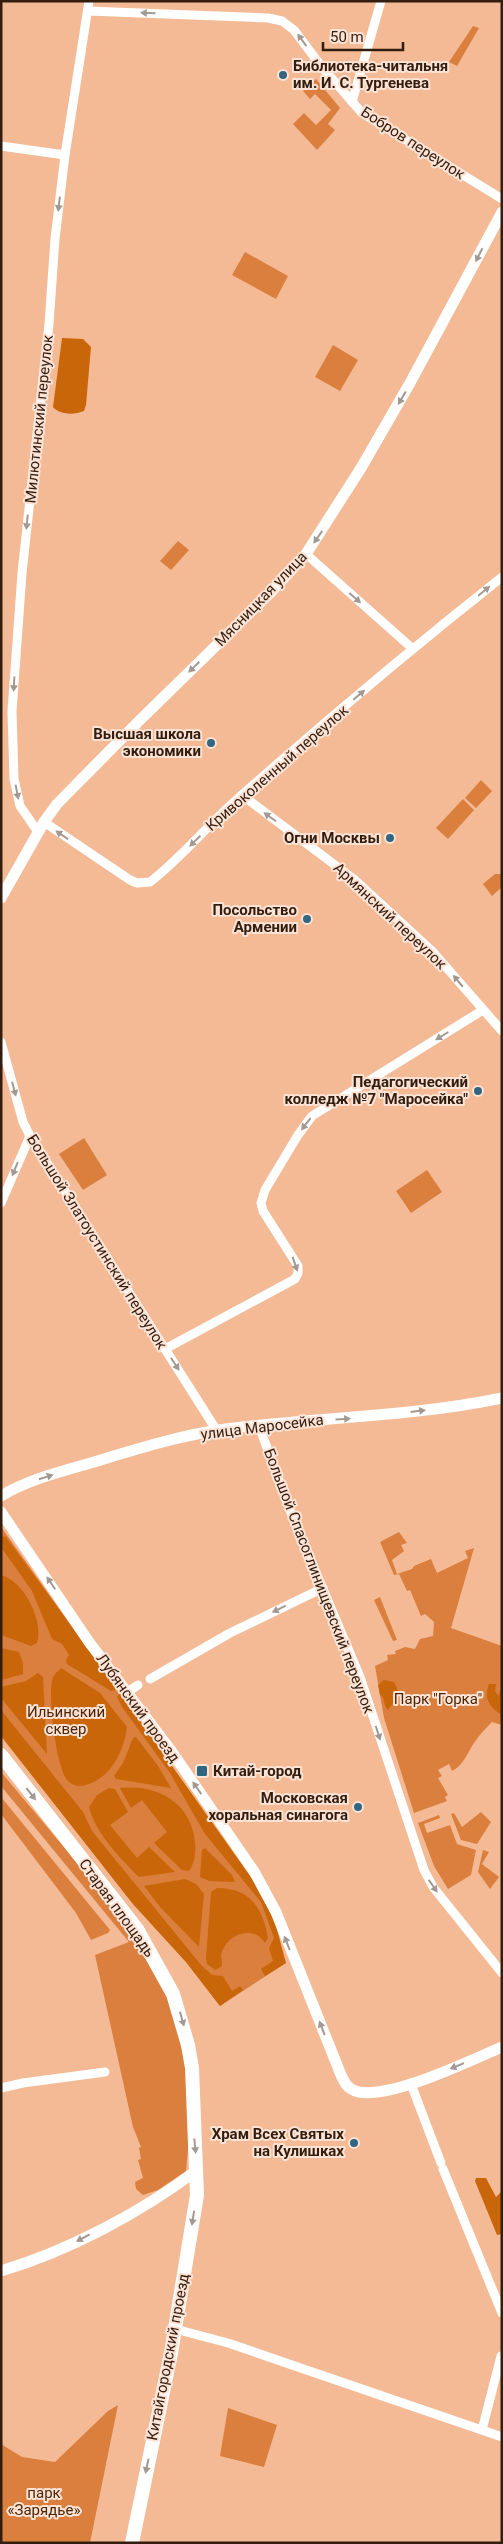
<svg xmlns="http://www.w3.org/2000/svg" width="503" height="2544" viewBox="0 0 503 2544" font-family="Roboto,sans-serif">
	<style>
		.green { fill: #da7f3e }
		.forest { fill: #c9660a }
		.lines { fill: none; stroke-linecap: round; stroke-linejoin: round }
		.street { stroke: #fff; stroke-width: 9 }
		.secondary { stroke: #fff; stroke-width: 11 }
		.primary { stroke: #fff; stroke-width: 14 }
		.oneway { fill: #a39993 }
		.poi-dot { fill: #306682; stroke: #fce3d5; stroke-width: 2 }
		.labels { text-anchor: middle; stroke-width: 4; stroke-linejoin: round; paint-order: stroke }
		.poi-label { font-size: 15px; font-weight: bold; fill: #321d0e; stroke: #fce3d5; text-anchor: end }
		.street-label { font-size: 15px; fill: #321d0e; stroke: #fce3d5 }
		.park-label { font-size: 15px; fill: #4d2506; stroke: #fce3d5 }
	</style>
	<rect width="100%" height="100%" fill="#f4ba95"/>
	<g class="green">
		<polygon points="473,26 479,28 457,66 449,62"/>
		<polygon points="316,79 340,108 328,124 335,130 317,150 293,124 304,113 316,125 331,110 315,94 310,99 303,91"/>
		<polygon points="245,252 288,276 276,299 232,275"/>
		<polygon points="333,345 358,360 340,391 315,377"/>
		<polygon points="178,541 189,550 171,570 160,561"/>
		<polygon points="481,780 492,791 476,808 465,798"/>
		<polygon points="463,799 474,810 448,839 436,828"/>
		<polygon points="495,874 502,874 502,887 492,896 483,884"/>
		<polygon points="84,1138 107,1175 83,1190 59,1154"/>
		<polygon points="427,1170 442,1192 411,1213 396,1191"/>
		<polygon points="1,1527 255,1883 286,1963 220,2006 186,1962 133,1904 1,1736"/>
		<path d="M 399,1532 L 407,1543 L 401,1545 L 404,1551 L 392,1560 L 397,1574 L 412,1569 L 414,1566 L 431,1559 L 437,1573 L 468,1558 L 465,1551 L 474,1548 L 451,1628 L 502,1646 L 502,1725 L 492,1722 C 486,1728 479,1735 474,1743 C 467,1753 464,1765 452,1771 L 449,1764 L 438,1770 L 442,1776 L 438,1778 L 448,1795 L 445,1797 L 447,1801 L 414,1813 L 384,1718 L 375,1666 L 388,1660 L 387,1655 L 396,1654 L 395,1651 L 405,1647 L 415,1649 L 420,1639 L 433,1636 L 434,1622 L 425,1614 L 421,1616 L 410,1590 L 407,1591 L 399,1574 L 394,1575 L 380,1542 Z"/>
		<polygon points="380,1597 397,1640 393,1641 374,1600"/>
		<polygon points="1,1772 125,1920 170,2000 186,2067 189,2139 186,2171 158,2190 143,2195 136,2189 135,2182 143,2178 138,2160 141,2159 139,2148 141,2147 133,2127 95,1955 129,1942 1,1786"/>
		<polygon points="1,1797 110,1930 108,1933 91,1940 76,1913 1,1814"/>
		<polygon points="481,1812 491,1822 477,1844 461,1840 451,1814 454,1813 462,1827"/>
		<polygon points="439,1815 440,1818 424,1824 427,1833 450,1825 457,1844 476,1850 471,1875 448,1889 434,1866 418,1823"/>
		<polygon points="483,1850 489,1852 482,1864 499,1877 490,1889 478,1872"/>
		<polygon points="118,2405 90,2543 1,2543 1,2444 22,2457 55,2462 108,2411"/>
		<polygon points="228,2408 277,2425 264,2467 220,2456"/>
	</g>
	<g class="forest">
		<path d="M 62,338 L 83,339 L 91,347 L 86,405 L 84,411 C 74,415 60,415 53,407 Z"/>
		<polygon points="1,1536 6,1537 116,1687 115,1690 111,1691 67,1664 66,1660 69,1655 62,1644 52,1639 32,1591 1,1547"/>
		<path d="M 1,1575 C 24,1581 44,1621 37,1643 L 31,1646 L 1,1635 Z"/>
		<polygon points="1,1648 19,1652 23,1663 23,1674 1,1680"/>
		<path d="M 61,1668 L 100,1693 L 127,1727 C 124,1750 112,1776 89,1784 C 81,1787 74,1787 68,1781 C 56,1769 48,1697 52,1681 C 53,1675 57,1672 61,1668 Z"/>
		<polygon points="38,1673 43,1677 47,1754 1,1698 1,1687 26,1681"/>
		<polygon points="384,1680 394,1682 400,1694 388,1710 385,1706 383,1697 380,1695 378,1685"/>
		<path d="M 489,1684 L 496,1684 L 495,1691 L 498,1696 L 502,1688 L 502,1715 C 490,1708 483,1698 489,1684 Z"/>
		<polygon points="119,1694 121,1694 255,1883 275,1922 286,1963 265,1976 261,1969 273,1961 269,1948 274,1938 261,1902 205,1834 170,1773 122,1707 117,1697"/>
		<polygon points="1,1710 83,1812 92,1831 201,1965 212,1975 223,1976 232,1991 240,1986 243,1990 220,2006 186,1962 133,1904 1,1736"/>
		<polygon points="136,1737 158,1766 171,1788 116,1779 114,1776 123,1763 133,1738"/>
		<path d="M 109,1788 L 115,1789 L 128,1812 L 110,1825 L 137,1858 L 149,1847 L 175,1872 L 139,1877 C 120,1858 96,1834 89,1807 L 97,1795 Z"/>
		<path d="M 120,1788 C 157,1784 191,1802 195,1842 C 196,1851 195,1863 189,1871 L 182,1870 L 154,1843 L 167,1832 L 142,1800 L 131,1808 Z"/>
		<polygon points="205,1848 232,1875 235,1882 209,1881 200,1877 202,1850"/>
		<polygon points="185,1879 196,1884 204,1894 199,1947 160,1907 144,1886"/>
		<path d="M 217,1888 C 250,1888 263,1908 268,1938 L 265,1943 C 253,1924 226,1934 221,1955 C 221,1959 222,1962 222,1966 L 215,1970 L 207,1964 L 206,1958 L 211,1892 Z"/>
		<polygon points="476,2178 486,2178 496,2197 502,2191 502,2234 497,2235 475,2181"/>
	</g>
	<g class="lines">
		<g class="street">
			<polyline points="88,11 268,18 282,21 294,30 321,66 362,113 502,199"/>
			<polyline points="352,102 381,1"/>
			<polyline points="1,146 65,155"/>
			<polyline points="306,554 413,649"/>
			<polyline points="242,795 355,880 432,951 502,1031"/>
			<path d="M 44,822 L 130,880 L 137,883 L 150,882 C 181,858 206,827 235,801 C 322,724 411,649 502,577"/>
			<polyline points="38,832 20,806 14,779 12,711 15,670 22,573 49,324 55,239 65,155 89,1"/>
			<polyline points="1,1042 23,1122 30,1136 217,1431"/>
			<polyline points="1,1203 30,1136"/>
			<polyline points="165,1349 295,1279 298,1273 298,1266 263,1211 261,1203 265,1190 298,1135 312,1116 483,1010"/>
			<polyline points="259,1426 291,1513 360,1677 424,1870 433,1887 502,1973"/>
			<polyline points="150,1679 230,1633 323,1588"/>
			<polyline points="128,1692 138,1685"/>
			<polyline points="411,2084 441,2163"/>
			<polyline points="1,2088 23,2083 105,2072"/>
			<polyline points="443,2169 502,2313"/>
			<polyline points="175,2329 228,2343 502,2437"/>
			<polyline points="482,2430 501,2356"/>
		</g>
		<g class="secondary">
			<polyline points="1,898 44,822 57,804 139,721 271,592 306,554 361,468 410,383 502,212"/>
			<path d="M 1,1496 C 29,1479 63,1471 94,1462 C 137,1449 181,1435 226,1429 C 318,1417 411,1417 502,1398"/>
			<path d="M 1,1512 L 89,1642 L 172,1752 L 255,1873 L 276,1912 L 341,2075 C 344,2081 346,2087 353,2090 C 382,2104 471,2060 502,2047"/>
			<path d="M 1,2271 C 68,2251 142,2212 197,2170"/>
		</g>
		<polyline class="primary" points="1,1755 137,1929 173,1994 188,2045 192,2068 197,2195 171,2353 132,2543"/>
	</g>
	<defs><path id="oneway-solid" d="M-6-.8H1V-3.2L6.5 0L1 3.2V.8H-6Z" transform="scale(1.25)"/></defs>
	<g class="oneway">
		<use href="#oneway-solid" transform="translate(148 13) rotate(-178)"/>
		<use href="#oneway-solid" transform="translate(302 40) rotate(-126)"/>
		<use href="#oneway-solid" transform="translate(59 204) rotate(97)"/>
		<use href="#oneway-solid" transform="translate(479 255) rotate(117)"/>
		<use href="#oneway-solid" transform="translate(402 398) rotate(120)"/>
		<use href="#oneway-solid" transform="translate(27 522) rotate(96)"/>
		<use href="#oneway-solid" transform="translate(318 537) rotate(125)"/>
		<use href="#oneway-solid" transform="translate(484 591) rotate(-39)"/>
		<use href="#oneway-solid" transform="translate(355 598) rotate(41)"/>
		<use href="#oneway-solid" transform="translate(194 667) rotate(136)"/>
		<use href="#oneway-solid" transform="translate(14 684) rotate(93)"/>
		<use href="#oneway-solid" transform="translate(359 695) rotate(-40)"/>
		<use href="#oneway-solid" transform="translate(17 792) rotate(79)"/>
		<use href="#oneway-solid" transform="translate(270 817) rotate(-145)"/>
		<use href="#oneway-solid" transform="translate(62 835) rotate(-146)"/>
		<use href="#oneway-solid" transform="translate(195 841) rotate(136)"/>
		<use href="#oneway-solid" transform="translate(458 981) rotate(-130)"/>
		<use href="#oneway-solid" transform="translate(442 1036) rotate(148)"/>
		<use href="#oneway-solid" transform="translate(14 1089) rotate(75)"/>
		<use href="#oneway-solid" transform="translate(306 1124) rotate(128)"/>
		<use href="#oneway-solid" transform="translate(15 1169) rotate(112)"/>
		<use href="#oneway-solid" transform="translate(295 1264) rotate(71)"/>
		<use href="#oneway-solid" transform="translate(175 1364) rotate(57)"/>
		<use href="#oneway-solid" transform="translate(418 1411) rotate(-7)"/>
		<use href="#oneway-solid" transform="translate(343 1419) rotate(-4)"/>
		<use href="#oneway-solid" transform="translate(46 1477) rotate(-18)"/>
		<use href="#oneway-solid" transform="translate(51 1583) rotate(-124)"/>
		<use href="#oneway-solid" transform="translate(279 1609) rotate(154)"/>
		<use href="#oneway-solid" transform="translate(378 1733) rotate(72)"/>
		<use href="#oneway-solid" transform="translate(197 1788) rotate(-125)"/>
		<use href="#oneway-solid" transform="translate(31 1794) rotate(52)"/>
		<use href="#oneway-solid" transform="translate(433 1886) rotate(55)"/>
		<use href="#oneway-solid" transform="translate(287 1943) rotate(-111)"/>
		<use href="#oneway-solid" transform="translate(182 2019) rotate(74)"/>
		<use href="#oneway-solid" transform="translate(322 2028) rotate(-111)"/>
		<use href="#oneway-solid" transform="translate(457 2066) rotate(158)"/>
		<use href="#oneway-solid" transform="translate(195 2146) rotate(85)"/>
		<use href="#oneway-solid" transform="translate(193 2218) rotate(99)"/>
		<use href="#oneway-solid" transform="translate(83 2238) rotate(152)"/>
		<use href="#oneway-solid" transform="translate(147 2466) rotate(102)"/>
	</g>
	<g class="poi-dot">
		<circle cx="283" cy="75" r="5"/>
		<circle cx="211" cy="743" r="5"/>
		<circle cx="390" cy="838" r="5"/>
		<circle cx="307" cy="919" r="5"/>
		<circle cx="478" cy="1091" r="5"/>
		<rect x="196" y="1765" width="12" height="12" rx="2.5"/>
		<circle cx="358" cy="1807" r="5"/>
		<circle cx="354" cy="2143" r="5"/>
	</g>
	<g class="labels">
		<g class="poi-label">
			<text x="293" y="71" text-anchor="start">Библиотека-читальня<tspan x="293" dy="17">им. И. С. Тургенева</tspan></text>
			<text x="201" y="739">Высшая школа<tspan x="201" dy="17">экономики</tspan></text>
			<text x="380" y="843">Огни Москвы</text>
			<text x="297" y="915">Посольство<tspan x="297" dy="17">Армении</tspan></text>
			<text x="468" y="1087">Педагогический<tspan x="468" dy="17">колледж №7 "Маросейка"</tspan></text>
			<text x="213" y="1776" text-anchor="start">Китай-город</text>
			<text x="348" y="1803">Московская<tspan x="348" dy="17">хоральная синагога</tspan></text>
			<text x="344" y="2139">Храм Всех Святых<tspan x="344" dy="17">на Кулишках</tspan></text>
		</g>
		<g class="street-label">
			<text transform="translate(413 143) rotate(33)" y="5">Бобров переулок</text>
			<text transform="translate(39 419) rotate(-84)" y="5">Милютинский переулок</text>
			<text transform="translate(261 599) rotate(-46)" y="5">Мясницкая улица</text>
			<text transform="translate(277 768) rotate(-41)" y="5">Кривоколенный переулок</text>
			<text transform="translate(390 916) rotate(43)" y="5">Армянский переулок</text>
			<text transform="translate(97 1242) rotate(58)" y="5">Большой Златоустинский переулок</text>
			<text transform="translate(262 1427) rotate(-7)" y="5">улица Маросейка</text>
			<text transform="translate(319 1581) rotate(69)" y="5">Большой Спасоглинищевский переулок</text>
			<text transform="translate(138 1708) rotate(54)" y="5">Лубянский проезд</text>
			<text transform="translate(117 1908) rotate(54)" y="5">Старая площадь</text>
			<text transform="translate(168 2357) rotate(-79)" y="5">Китайгородский проезд</text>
		</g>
		<g class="park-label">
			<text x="438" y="1704">Парк "Горка"</text>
			<text x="66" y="1717">Ильинский<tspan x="66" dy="17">сквер</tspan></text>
			<text x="44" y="2498">парк<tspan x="44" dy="17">«Зарядье»</tspan></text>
		</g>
	</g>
	<rect width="503" height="2544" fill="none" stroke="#321d0e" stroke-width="5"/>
	<path d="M323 42v8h80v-8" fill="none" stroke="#321d0e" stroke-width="2.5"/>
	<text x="330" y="42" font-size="15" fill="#321d0e" stroke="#fce3d5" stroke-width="4" paint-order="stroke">50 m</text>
</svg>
